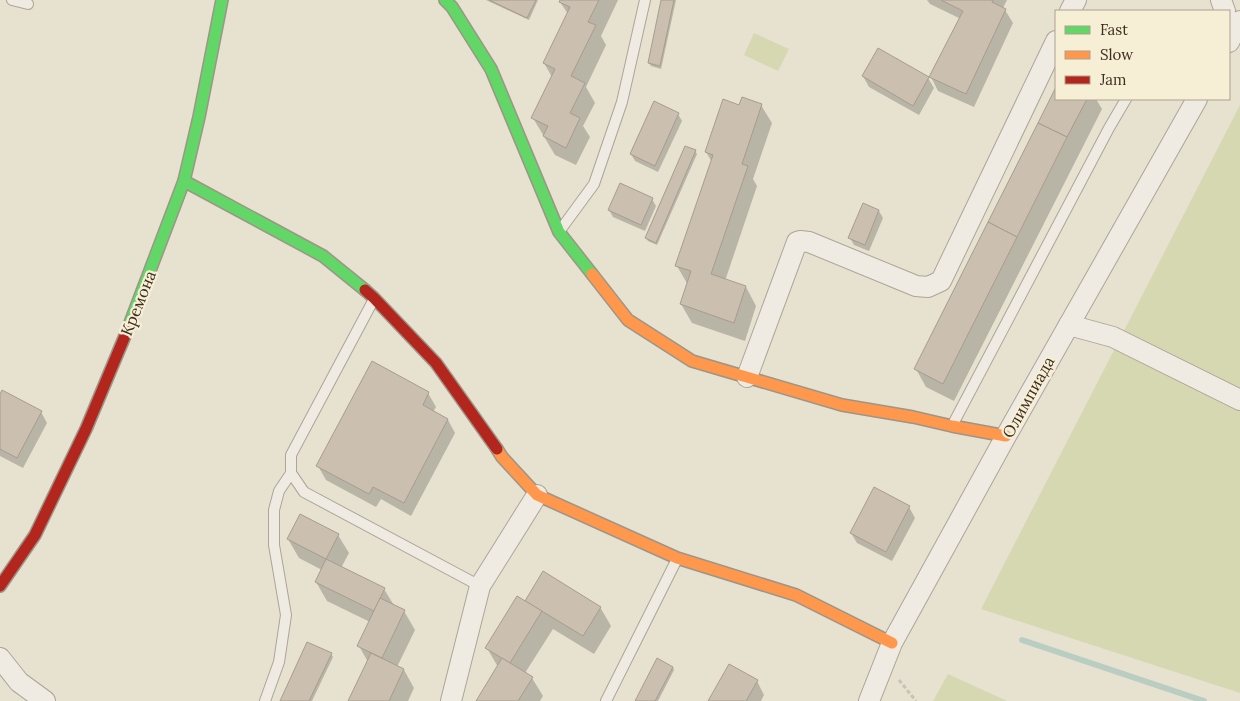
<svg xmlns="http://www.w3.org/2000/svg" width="1240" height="701" viewBox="0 0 1240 701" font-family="Lora,serif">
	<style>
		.green { fill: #d6d8b2 }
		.shadow { fill: #0003 }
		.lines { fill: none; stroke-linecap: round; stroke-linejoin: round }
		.stream { stroke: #bacdc2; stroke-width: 6 }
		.building { fill: #cbbfb0; stroke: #a89c8f }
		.lane-casing { stroke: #aca598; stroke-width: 12 }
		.street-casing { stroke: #aca598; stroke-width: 22 }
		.fast-casing { stroke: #9c9588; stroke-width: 14 }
		.slow-casing { stroke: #9c9588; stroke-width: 14 }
		.jam-casing { stroke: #9c9588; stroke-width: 14 }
		.path { stroke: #c8c2b8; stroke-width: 3; stroke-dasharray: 4 2.5; stroke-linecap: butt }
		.lane { stroke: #efebe2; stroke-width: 10 }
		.street { stroke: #efebe2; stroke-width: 20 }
		.fast { stroke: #63d668; stroke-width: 11 }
		.slow { stroke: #ff974d; stroke-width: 11 }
		.jam { stroke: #b3261e; stroke-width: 11 }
		.labels { text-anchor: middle; stroke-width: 4.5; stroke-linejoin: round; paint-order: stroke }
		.street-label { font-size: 16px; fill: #3d2e1f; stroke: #f7eed6 }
	</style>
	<rect width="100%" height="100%" fill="#e7e1d0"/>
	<g class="green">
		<polygon points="754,33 789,49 778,71 744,55"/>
		<polygon points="1240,105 1240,693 981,609"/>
		<polygon points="948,674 1007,701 933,701"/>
	</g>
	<g class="shadow">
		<polygon points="486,0 538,0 529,20"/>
		<polygon points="561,0 618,0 601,36 606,45 586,87 595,103 583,126 590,137 576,165 555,155 533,118 552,77 544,63 568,14 560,2"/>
		<polygon points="662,0 676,0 661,69 651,66 649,63"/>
		<polygon points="927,0 1007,0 1003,8 1005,10 1013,23 974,107 938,91 931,77 961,19 930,4"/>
		<polygon points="863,76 928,78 934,88 919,115 869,87"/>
		<polygon points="1056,90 1056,99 1096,99 1102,109 954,401 926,387 916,369"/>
		<polygon points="761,105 772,123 753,179 757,186 725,281 746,287 756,306 745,341 692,323 681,304 688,285 677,266 712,162 706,152"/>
		<polygon points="678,114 682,121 658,172 635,161 631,154"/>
		<polygon points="695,151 697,154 657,245 648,241 646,238"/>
		<polygon points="652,199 656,206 645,231 613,217 609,210"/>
		<polygon points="864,205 879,211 883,218 869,251 854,245 850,238"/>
		<polygon points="373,363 428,393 436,407 433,412 448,420 455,433 411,516 381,499 376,507 326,480 318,466"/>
		<polygon points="0,397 41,412 47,423 23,468 0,456"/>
		<polygon points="909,507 915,518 892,561 857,543 851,533"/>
		<polygon points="338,535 349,553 341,568 384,589 395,607 404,611 415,630 397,667 404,670 414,688 408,701 349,701 368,662 359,646 370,622 327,601 316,582 322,570 299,558 288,539"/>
		<polygon points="526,602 600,607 611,626 594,654 553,629 525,673 532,678 543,696 540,701 477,701 498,667 487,648"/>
		<polygon points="331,654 333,657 312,701 282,701"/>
		<polygon points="673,667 674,670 658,701 636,701"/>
		<polygon points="757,681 764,695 761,701 709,701"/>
	</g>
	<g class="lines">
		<polyline class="stream" points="1022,640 1204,701"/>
	</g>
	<g class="building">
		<polygon points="489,0 536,0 527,18"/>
		<polygon points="560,0 599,0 588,22 596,25 571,76 585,83 570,113 580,118 566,148 543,136 548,126 531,118 555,69 543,63 570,7 559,2"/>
		<polygon points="661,0 674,0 660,66 648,63"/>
		<polygon points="941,0 993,0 992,2 1006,9 966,94 929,77 963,11"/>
		<polygon points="878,48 929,77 913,106 862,76"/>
		<polygon points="1056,87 1056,99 1087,99 1067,137 1038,123"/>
		<polygon points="742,97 762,104 742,164 748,166 711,274 746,286 734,323 680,304 691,271 675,266 713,155 705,152 723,99 739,105"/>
		<polygon points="654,101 679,113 655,166 630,154"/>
		<polygon points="1038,123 1067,137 1017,237 988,222"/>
		<polygon points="685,146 696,150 656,243 645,238"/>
		<polygon points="620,183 653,198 641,225 608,210"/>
		<polygon points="863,203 879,210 865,245 848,238"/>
		<polygon points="988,222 1017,237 943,384 914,369"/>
		<polygon points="372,361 429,392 423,405 448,419 404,503 373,487 369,494 316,466"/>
		<polygon points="2,390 42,411 17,458 0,449 0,394"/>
		<polygon points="874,487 910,506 886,552 850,533"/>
		<polygon points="300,514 339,534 326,559 287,539"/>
		<polygon points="326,559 385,588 374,611 315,582"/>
		<polygon points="543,571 601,607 583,636 525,601"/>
		<polygon points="517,596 542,611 510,663 485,648"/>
		<polygon points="380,598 405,610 382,658 357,646"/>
		<polygon points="307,642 332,653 309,701 280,701"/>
		<polygon points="371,653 404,669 389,701 348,701"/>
		<polygon points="502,658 533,677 518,701 476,701"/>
		<polygon points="657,658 673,667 655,701 635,701"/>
		<polygon points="729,664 758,680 746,701 708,701"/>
	</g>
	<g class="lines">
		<defs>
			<g id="lane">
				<polyline points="12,0 28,4"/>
				<polyline points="561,229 594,184 622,102 645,0"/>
				<polyline points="374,299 291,455 291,473 304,492 480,586"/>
				<polyline points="953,424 1109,128 1126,99"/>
				<polyline points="265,701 279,662 286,615 274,545 274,510 279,491 291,473"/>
				<polyline points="606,701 677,559"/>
			</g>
			<g id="street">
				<polyline points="1221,0 1225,11"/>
				<polyline points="1070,11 1076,0"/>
				<polyline points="1229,42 1240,21"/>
				<polyline points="1069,325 1113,337 1240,400"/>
				<polyline points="747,377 797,242 800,241 809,242 916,286 928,287 941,281 1056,41"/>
				<polyline points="0,658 19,682 45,701"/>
				<polyline points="451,701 480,586 537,495"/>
				<polyline points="869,701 892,643 1006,436 1197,99"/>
			</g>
			<g id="fast">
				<polyline points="445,0 452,7 491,69 559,232 592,274"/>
				<polyline points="184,181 323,256 365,290"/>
				<polyline points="127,331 184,181 199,117 222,0"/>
			</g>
			<g id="slow">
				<polyline points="592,274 628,320 692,361 842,405 913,417 952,426 1006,436"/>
				<polyline points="497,449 502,457 537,495 677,558 796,595 892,643"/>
			</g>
			<g id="jam">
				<polyline points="365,290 374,298 436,363 497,449"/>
				<polyline points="0,586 35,535 86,429 127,331"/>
			</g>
		</defs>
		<use href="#lane" class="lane-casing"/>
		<use href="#street" class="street-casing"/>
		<use href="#fast" class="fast-casing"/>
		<use href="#slow" class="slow-casing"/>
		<use href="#jam" class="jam-casing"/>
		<polyline class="path" points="899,680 916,701"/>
		<use href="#lane" class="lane"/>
		<use href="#street" class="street"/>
		<use href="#fast" class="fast"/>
		<use href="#slow" class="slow"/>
		<use href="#jam" class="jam"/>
	</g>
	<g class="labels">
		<g class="street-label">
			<text transform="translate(138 303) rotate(-68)" y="6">Кремона</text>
			<text transform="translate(1028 397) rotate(-61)" y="6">Олимпиада</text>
		</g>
	</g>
	<rect x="1055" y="10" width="175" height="90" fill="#f7eed6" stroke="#ada18d"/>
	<rect x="1065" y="26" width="25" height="8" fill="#63d668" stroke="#ada18d"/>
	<text x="1100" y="35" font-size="15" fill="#3d2e1f">Fast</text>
	<rect x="1065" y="51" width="25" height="8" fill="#ff974d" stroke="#ada18d"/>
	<text x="1100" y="60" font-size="15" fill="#3d2e1f">Slow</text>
	<rect x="1065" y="76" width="25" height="8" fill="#b3261e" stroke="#ada18d"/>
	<text x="1100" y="85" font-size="15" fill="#3d2e1f">Jam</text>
</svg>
